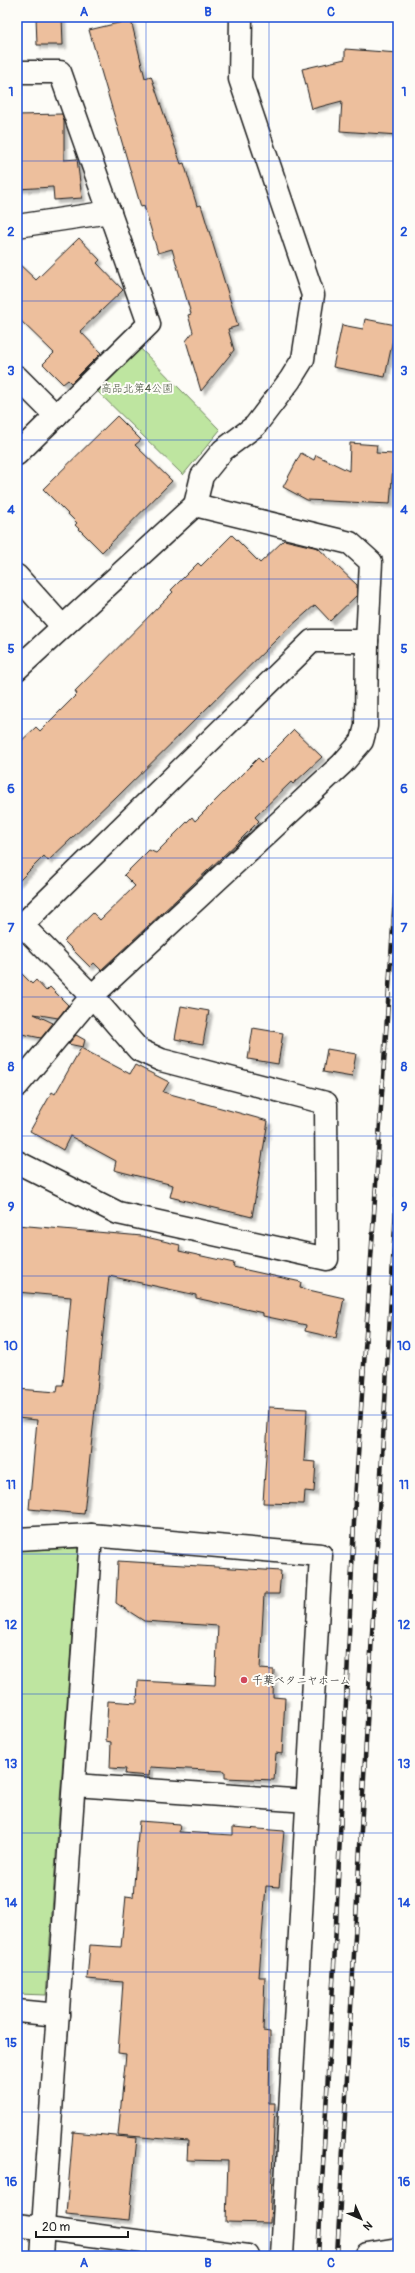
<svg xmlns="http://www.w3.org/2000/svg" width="415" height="2273" viewBox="0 0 415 2273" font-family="Pangolin,'Klee One',sans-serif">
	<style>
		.green { fill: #bee5a0; stroke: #6d805e }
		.building { fill: #edbf9d; stroke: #1c1c1c; filter: url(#shadow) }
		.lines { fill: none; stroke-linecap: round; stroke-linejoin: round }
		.minor-casing { stroke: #1c1c1c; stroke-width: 25 }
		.minor { stroke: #fdfcf7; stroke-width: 22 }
		.rail-casing { stroke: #1c1c1c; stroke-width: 4.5 }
		.rail { stroke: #fdfcf7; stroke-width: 3; stroke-dasharray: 9; stroke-linecap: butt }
		.grid { fill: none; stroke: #1d4ed8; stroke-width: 1; stroke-opacity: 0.55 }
		.poi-dot { fill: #d1495b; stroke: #fdfcf7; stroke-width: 1.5 }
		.labels { text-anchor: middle; stroke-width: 4; stroke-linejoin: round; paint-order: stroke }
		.park-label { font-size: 11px; fill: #4d5844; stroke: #fdfcf7 }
		.poi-label { font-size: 11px; fill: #1c1c1c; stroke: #fdfcf7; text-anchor: start }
		.neatline { fill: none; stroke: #1d4ed8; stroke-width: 1.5 }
		.grid-label { font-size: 13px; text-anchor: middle; font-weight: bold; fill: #1d4ed8 }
	</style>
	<defs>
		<filter id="shadow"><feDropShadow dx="3.5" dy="3.5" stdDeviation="1" flood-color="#0004"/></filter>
	</defs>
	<rect width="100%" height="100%" fill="#fdfcf7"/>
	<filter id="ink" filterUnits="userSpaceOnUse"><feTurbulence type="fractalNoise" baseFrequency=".025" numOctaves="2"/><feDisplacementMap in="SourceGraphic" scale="8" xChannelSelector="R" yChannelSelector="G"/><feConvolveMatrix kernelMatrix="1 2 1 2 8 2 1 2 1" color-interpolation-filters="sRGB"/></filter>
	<g filter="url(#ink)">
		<g class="green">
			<polygon points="137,345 220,430 183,475 94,388"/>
			<polygon points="78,1548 46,1995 17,1994 17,1550"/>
		</g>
		<g class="building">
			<polygon points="36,17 62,17 63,45 37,45"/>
			<polygon points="131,20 145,78 151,76 181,164 184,163 197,206 201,205 238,326 228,329 234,350 201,391 186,341 193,332 188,315 191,314 172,249 158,253 144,206 141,207 89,30"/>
			<polygon points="345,49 398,53 398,135 340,131 342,101 312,109 302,69 345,59"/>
			<polygon points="62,114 64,120 64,160 77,159 82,198 54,200 53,187 17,189 17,115"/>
			<polygon points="79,238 100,260 97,263 123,290 80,331 101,353 71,383 68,380 63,384 43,364 54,353 17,317 17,262 36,280"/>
			<polygon points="365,319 396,325 385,377 333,367 342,325 363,329"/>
			<polygon points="117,416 141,440 135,445 172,481 102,552 75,525 77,523 43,489"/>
			<polygon points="350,443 377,445 376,453 394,454 390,504 307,500 283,487 301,453 314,460 316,455 349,471"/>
			<polygon points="232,535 260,563 284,540 318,548 357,585 357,595 330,621 315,605 281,635 116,798 115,797 48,861 44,856 17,883 17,745 36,727 40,731 77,694 75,691 173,592 171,590 198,563 201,566"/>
			<polygon points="294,730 322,757 293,784 291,782 255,817 259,821 237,843 101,970 94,963 90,967 64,941 93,913 100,920 135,886 124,875 149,850 156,853 192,817 195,821 258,758 262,762"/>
			<polygon points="17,969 32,984 36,980 46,991 50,987 68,1005 58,1018 34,1014 53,1023 41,1038 17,1033"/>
			<polygon points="181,1006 209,1011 203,1044 175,1039"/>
			<polygon points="253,1028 283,1033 278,1064 248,1059"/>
			<polygon points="76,1035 85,1040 83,1047 68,1044"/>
			<polygon points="81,1048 130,1074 135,1065 169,1082 163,1092 268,1121 252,1217 170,1197 173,1185 114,1170 116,1161 70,1136 63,1150 30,1131 52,1092 55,1094"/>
			<polygon points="327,1049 356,1054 352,1077 323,1072"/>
			<polygon points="17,1225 142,1236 180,1245 179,1251 234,1263 233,1267 301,1282 300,1288 344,1298 336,1338 305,1331 306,1325 263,1316 263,1313 196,1298 196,1295 109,1276 84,1514 29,1509 37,1420 17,1418 17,1389 57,1392 58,1385 63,1385 71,1297 17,1292"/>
			<polygon points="269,1407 307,1409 304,1461 316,1462 314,1492 305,1491 304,1504 263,1503"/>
			<polygon points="118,1561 281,1571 279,1594 264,1594 260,1669 274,1670 273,1697 285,1698 282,1754 276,1753 274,1780 225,1778 225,1771 150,1767 149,1776 125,1774 126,1769 110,1768 111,1742 106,1741 108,1701 137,1703 138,1681 215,1685 218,1626 144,1621 116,1603"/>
			<polygon points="139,1821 180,1824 179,1832 233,1835 233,1827 284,1831 279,1887 266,1886 259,1977 265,1977 263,2031 270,2032 269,2103 275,2103 270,2223 226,2222 228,2161 187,2160 188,2141 118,2135 126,2054 118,2053 123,1982 87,1979 90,1945 121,1947 126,1896 133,1897"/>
			<polygon points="73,2132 137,2138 129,2220 66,2214"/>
		</g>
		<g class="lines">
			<defs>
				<g id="minor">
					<polyline points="17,72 60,72 149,324 17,454"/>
					<polyline points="17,226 110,212"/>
					<polyline points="17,377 56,416"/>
					<polyline points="195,505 202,476 223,450 255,426 290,380 303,359 313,295 240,79 241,17"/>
					<polyline points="17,576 62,626"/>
					<polyline points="17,669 195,505 350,543 371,562 367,641 366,726 362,741 342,764 92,996 17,1086"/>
					<polyline points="17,1162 118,1213 327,1259 326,1103 161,1060 139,1050 92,996 22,925 312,641 367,641"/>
					<polyline points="17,1539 91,1535 321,1555 282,2256"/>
					<polyline points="74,1785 307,1801"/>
					<polyline points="17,2011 58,2015"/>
					<polyline points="17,2225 248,2256"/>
					<polyline points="367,2254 398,2249"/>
					<polyline points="41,2256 91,1535"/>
				</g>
			</defs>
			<use href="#minor" class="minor-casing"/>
			<use href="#minor" class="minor"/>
			<defs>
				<g id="rail">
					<polyline points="318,2256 335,1947 355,1500 398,852"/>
					<polyline points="337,2256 398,1172"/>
				</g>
			</defs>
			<use href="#rail" class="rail-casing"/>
			<use href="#rail" class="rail"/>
		</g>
	</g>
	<path class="grid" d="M 146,17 L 146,2256M 269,17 L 269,2256M 17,161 L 398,161M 17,301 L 398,301M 17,440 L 398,440M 17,579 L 398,579M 17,719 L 398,719M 17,858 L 398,858M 17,997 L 398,997M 17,1136 L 398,1136M 17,1276 L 398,1276M 17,1415 L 398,1415M 17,1554 L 398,1554M 17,1694 L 398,1694M 17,1833 L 398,1833M 17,1972 L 398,1972M 17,2112 L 398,2112"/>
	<circle class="poi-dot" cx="244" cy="1680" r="4"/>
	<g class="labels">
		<g class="park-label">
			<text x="137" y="392">高品北第4公園</text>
		</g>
		<g class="poi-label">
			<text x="252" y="1684">千葉ベタニヤホーム</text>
		</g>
	</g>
	<rect width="415" height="2273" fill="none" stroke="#fdfcf7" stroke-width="44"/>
	<g transform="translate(361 2219) rotate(135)" stroke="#fdfcf7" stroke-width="3" paint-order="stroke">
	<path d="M0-3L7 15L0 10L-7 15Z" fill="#1c1c1c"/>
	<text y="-6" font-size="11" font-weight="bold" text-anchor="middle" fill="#1c1c1c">N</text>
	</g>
	<path d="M36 2231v6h92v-6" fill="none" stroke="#1c1c1c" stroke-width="2"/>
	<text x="42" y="2231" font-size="12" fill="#1c1c1c" stroke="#fdfcf7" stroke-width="3" paint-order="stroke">20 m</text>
	<rect x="22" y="22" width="371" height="2229" class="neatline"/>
	<g class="grid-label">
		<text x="84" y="16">A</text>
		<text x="208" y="16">B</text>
		<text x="331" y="16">C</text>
		<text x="11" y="96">1</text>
		<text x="404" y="96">1</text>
		<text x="11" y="236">2</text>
		<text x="404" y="236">2</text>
		<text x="11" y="375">3</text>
		<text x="404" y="375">3</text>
		<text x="11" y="514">4</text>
		<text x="404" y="514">4</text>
		<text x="11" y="653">5</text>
		<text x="404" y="653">5</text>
		<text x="11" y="793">6</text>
		<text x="404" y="793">6</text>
		<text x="11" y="932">7</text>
		<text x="404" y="932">7</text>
		<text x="11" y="1071">8</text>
		<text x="404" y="1071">8</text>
		<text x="11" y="1211">9</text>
		<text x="404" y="1211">9</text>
		<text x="11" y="1350">10</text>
		<text x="404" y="1350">10</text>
		<text x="11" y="1489">11</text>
		<text x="404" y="1489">11</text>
		<text x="11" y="1629">12</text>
		<text x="404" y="1629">12</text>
		<text x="11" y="1768">13</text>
		<text x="404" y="1768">13</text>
		<text x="11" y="1907">14</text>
		<text x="404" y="1907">14</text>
		<text x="11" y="2047">15</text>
		<text x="404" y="2047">15</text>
		<text x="11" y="2186">16</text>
		<text x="404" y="2186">16</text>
		<text x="84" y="2267">A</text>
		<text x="208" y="2267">B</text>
		<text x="331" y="2267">C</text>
	</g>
</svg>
